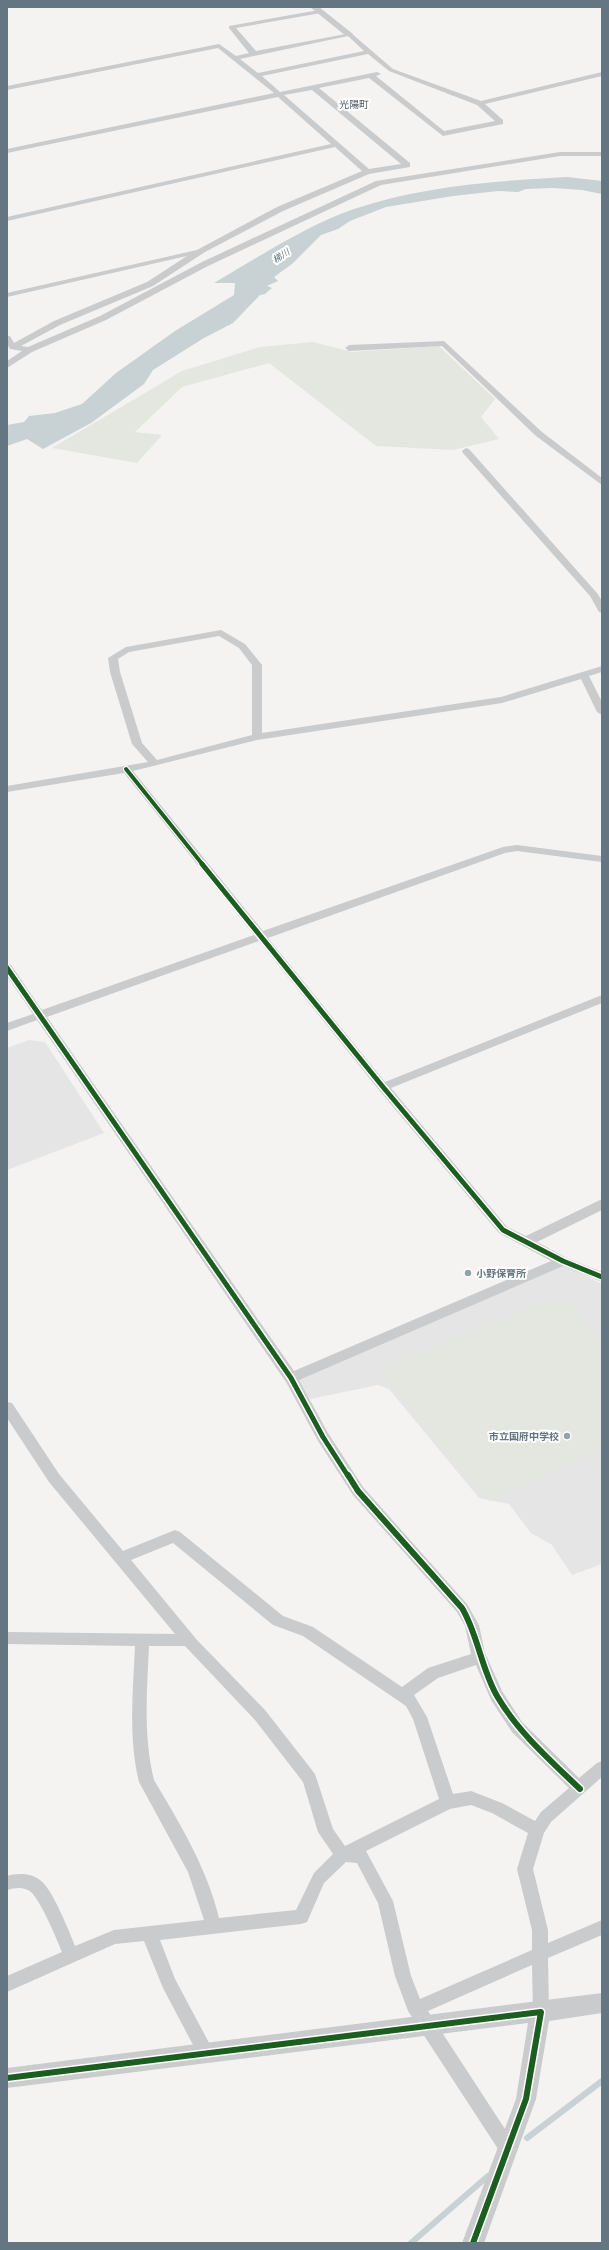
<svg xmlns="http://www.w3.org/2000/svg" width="609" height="2250" viewBox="0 0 609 2250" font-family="'Titillium Web','Noto Sans JP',sans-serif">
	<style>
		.built { fill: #e4e5e4 }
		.green { fill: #e4e6e0 }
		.water { fill: #c8d1d3 }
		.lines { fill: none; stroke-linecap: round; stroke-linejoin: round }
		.stream { stroke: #c8d1d3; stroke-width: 6 }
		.minor { fill: #cacbcc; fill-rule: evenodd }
		.tertiary { fill: #cacbcc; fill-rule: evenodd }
		.cycleway-far2-casing { stroke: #fff; stroke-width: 6 }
		.cycleway-far1-casing { stroke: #fff; stroke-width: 8 }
		.cycleway-casing { stroke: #fff; stroke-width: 9 }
		.cycleway-far2 { stroke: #1b5e20; stroke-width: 4 }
		.cycleway-far1 { stroke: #1b5e20; stroke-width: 5 }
		.cycleway { stroke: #1b5e20; stroke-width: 6 }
		.poi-dot { fill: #96a2a9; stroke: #fff; stroke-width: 1.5 }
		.labels { text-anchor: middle; stroke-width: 4; stroke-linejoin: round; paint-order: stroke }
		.far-water-label { font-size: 9px; font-style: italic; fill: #5f787f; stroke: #fff }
		.far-quarter-label { font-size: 10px; fill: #525f67; stroke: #fff }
		.poi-label { font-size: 10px; font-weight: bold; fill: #647681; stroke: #fff; text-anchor: start }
	</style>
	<rect width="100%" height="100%" fill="#f4f3f2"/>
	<g class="built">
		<polygon points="29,1040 45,1042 104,1133 7,1170 7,1048"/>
		<polygon points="561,1264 602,1284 602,1564 572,1575 552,1545 531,1533 509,1504 479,1498 389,1389 378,1385 310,1399 298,1379"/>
	</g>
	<g class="green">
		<polygon points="313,342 352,352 439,346 495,399 481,417 499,439 453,450 376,446 269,363 182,387 135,432 162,435 137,463 52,448 182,371 260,347"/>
		<polygon points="543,1302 570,1305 602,1339 602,1447 489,1501 383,1378 386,1366"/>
	</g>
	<path class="water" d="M 567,177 L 602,181 L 602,194 L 582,190 L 553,188 L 526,189 L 518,192 L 498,191 L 453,196 L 386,207 L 350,221 L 338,229 L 321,235 L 292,264 L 274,277 L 278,281 L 267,286 L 272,288 L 265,294 L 260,295 L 233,323 L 204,338 L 153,370 L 144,384 L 91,423 L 43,449 L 27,439 L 7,446 L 7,425 L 24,422 L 29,416 L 55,413 L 82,404 L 116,373 L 175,331 L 234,295 L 235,283 L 214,283 C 259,257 305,226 354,209 C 422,186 495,181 567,177 Z"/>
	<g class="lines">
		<g class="stream">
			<polyline points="527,2138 602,2081"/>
			<polyline points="411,2243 488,2176"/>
		</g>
		<g class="minor">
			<path d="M 319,10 L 322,12 L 321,13 L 236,28 L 256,51 L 351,33 L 393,69 L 481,101 L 602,72 L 602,76 L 485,104 L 503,120 L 503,124 L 443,136 L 369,78 L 319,88 L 410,163 L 410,167 L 369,174 L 283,211 L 205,252 L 153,286 L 60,325 L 21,346 L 28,347 L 100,316 L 202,262 L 376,181 L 560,152 L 602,152 L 602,156 L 560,156 L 381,185 L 208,266 L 106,320 L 32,352 L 7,368 L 7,361 L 22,351 L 10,349 L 7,344 L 7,336 L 10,336 L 14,343 L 54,321 L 147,282 L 187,256 L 7,297 L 7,293 L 197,250 L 277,207 L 362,171 L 335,147 L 7,221 L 7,217 L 331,144 L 278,97 L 7,153 L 7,149 L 274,93 L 218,48 L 7,90 L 7,86 L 219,44 L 236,56 L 249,53 L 229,28 L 229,26 ZM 348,36 L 364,51 L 258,73 L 240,59 ZM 368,54 L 389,71 L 477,105 L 495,121 L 444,131 L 376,76 L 381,74 L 377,72 L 280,92 L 262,76 ZM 312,90 L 401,164 L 369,169 L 284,95 Z"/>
			<polygon points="444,341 542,432 602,478 602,485 536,436 442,346 349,351 345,348 349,345"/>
			<polygon points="466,448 469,449 597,593 602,601 602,613 599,612 590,596 463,453 462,451"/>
			<path d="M 221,630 L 245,644 L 262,665 L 262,733 L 501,697 L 602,666 L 602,672 L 589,676 L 602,702 L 602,715 L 597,712 L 581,679 L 502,703 L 257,740 L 133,771 L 263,931 L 503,847 L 517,845 L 602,856 L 602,862 L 517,851 L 505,853 L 268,938 L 385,1082 L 602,995 L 602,1003 L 391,1088 L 507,1227 L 526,1236 L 602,1199 L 602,1210 L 537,1242 L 567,1258 L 602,1272 L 602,1282 L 563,1266 L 299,1380 L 328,1433 L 363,1487 L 467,1604 L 479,1625 L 485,1653 L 502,1691 L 522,1722 L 579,1778 L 597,1763 L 602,1761 L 602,1777 L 551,1822 L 544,1833 L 533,1869 L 548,1930 L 548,1943 L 602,1920 L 602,1935 L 548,1958 L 549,2012 L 547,2018 L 541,2020 L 535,2018 L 533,2012 L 532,1965 L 428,2011 L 514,2143 L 516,2149 L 514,2155 L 508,2157 L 502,2155 L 408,2011 L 395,1976 L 378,1903 L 357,1863 L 346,1862 L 324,1883 L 307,1922 L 301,1924 L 160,1940 L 175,1979 L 215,2054 L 213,2060 L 207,2062 L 201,2060 L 163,1988 L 144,1941 L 115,1944 L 7,1992 L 7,1976 L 62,1952 C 57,1940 39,1895 28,1890 C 20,1887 15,1888 7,1890 L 7,1876 C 17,1873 31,1873 40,1880 C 52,1888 69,1931 75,1946 L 114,1930 L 204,1920 L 188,1872 L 139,1782 C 128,1737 133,1691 135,1646 L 7,1644 L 7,1632 L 175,1634 L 49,1482 L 7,1418 L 7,1402 L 12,1403 L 59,1474 L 123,1551 L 175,1530 L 180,1532 L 283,1616 L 313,1627 L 402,1687 L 428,1668 L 471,1654 L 465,1626 L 457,1612 L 353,1495 L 318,1441 L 286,1382 L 37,1020 L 7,1031 L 7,1023 L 33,1014 L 7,976 L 7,964 L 11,965 L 42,1010 L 254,935 L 124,773 L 7,792 L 7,786 L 148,762 L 132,744 L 110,672 L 108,658 L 126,647 ZM 219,636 L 239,648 L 252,665 L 252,735 L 157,760 L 142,743 L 120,672 L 118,659 L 129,652 ZM 259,941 L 379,1090 L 499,1233 L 551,1261 L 294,1371 L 47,1017 ZM 173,1543 L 273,1625 L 303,1636 L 406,1706 L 413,1719 L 439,1799 L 345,1846 L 333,1829 L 315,1774 L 265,1710 L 197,1640 L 131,1560 ZM 149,1646 L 185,1646 L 255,1720 L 303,1782 L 318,1832 L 333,1854 L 314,1873 L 296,1910 L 219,1918 C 207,1868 180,1824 154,1780 C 143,1736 147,1691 149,1646 ZM 476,1665 L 491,1700 L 512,1732 L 569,1788 L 541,1812 L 535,1821 L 502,1803 L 471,1791 L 453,1794 L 427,1717 L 414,1695 L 438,1678 ZM 471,1805 L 492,1813 L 528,1833 L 517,1869 L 532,1930 L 532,1950 L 420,1999 L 411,1976 L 393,1901 L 366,1851 L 450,1809 Z"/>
		</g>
		<g class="tertiary">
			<polygon points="310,7 319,7 353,34 346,36"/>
			<polygon points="602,1993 602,2013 549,2021 536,2099 484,2243 462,2243 516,2099 528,2023 7,2088 7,2068"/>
		</g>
		<defs>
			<polyline id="cycleway-far2" points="126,769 203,865"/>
			<g id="cycleway-far1">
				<polyline points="202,864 383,1087 503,1230 563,1261 602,1277"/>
				<polyline points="7,968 291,1378 323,1437 348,1476"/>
			</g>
			<g id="cycleway">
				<path d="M 348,1475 L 358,1491 L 462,1608 C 478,1635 481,1668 497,1696 C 518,1732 550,1760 580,1789"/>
				<polyline points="7,2078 541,2012 526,2099 473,2243"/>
			</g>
		</defs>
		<use href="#cycleway-far2" class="cycleway-far2-casing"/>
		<use href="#cycleway-far1" class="cycleway-far1-casing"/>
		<use href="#cycleway" class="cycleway-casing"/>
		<use href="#cycleway-far2" class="cycleway-far2"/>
		<use href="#cycleway-far1" class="cycleway-far1"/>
		<use href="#cycleway" class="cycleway"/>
	</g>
	<g class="poi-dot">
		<circle cx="468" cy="1273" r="4"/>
		<circle cx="567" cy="1436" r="4"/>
	</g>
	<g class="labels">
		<g class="far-water-label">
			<text transform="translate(281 256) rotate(-34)" y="3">梯川</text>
		</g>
		<g class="far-quarter-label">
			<text x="354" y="108">光陽町</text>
		</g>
		<g class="poi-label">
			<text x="476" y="1277">小野保育所</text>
			<text x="559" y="1440" text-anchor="end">市立国府中学校</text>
		</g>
	</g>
	<rect width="609" height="2250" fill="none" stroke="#647681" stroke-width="16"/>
</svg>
